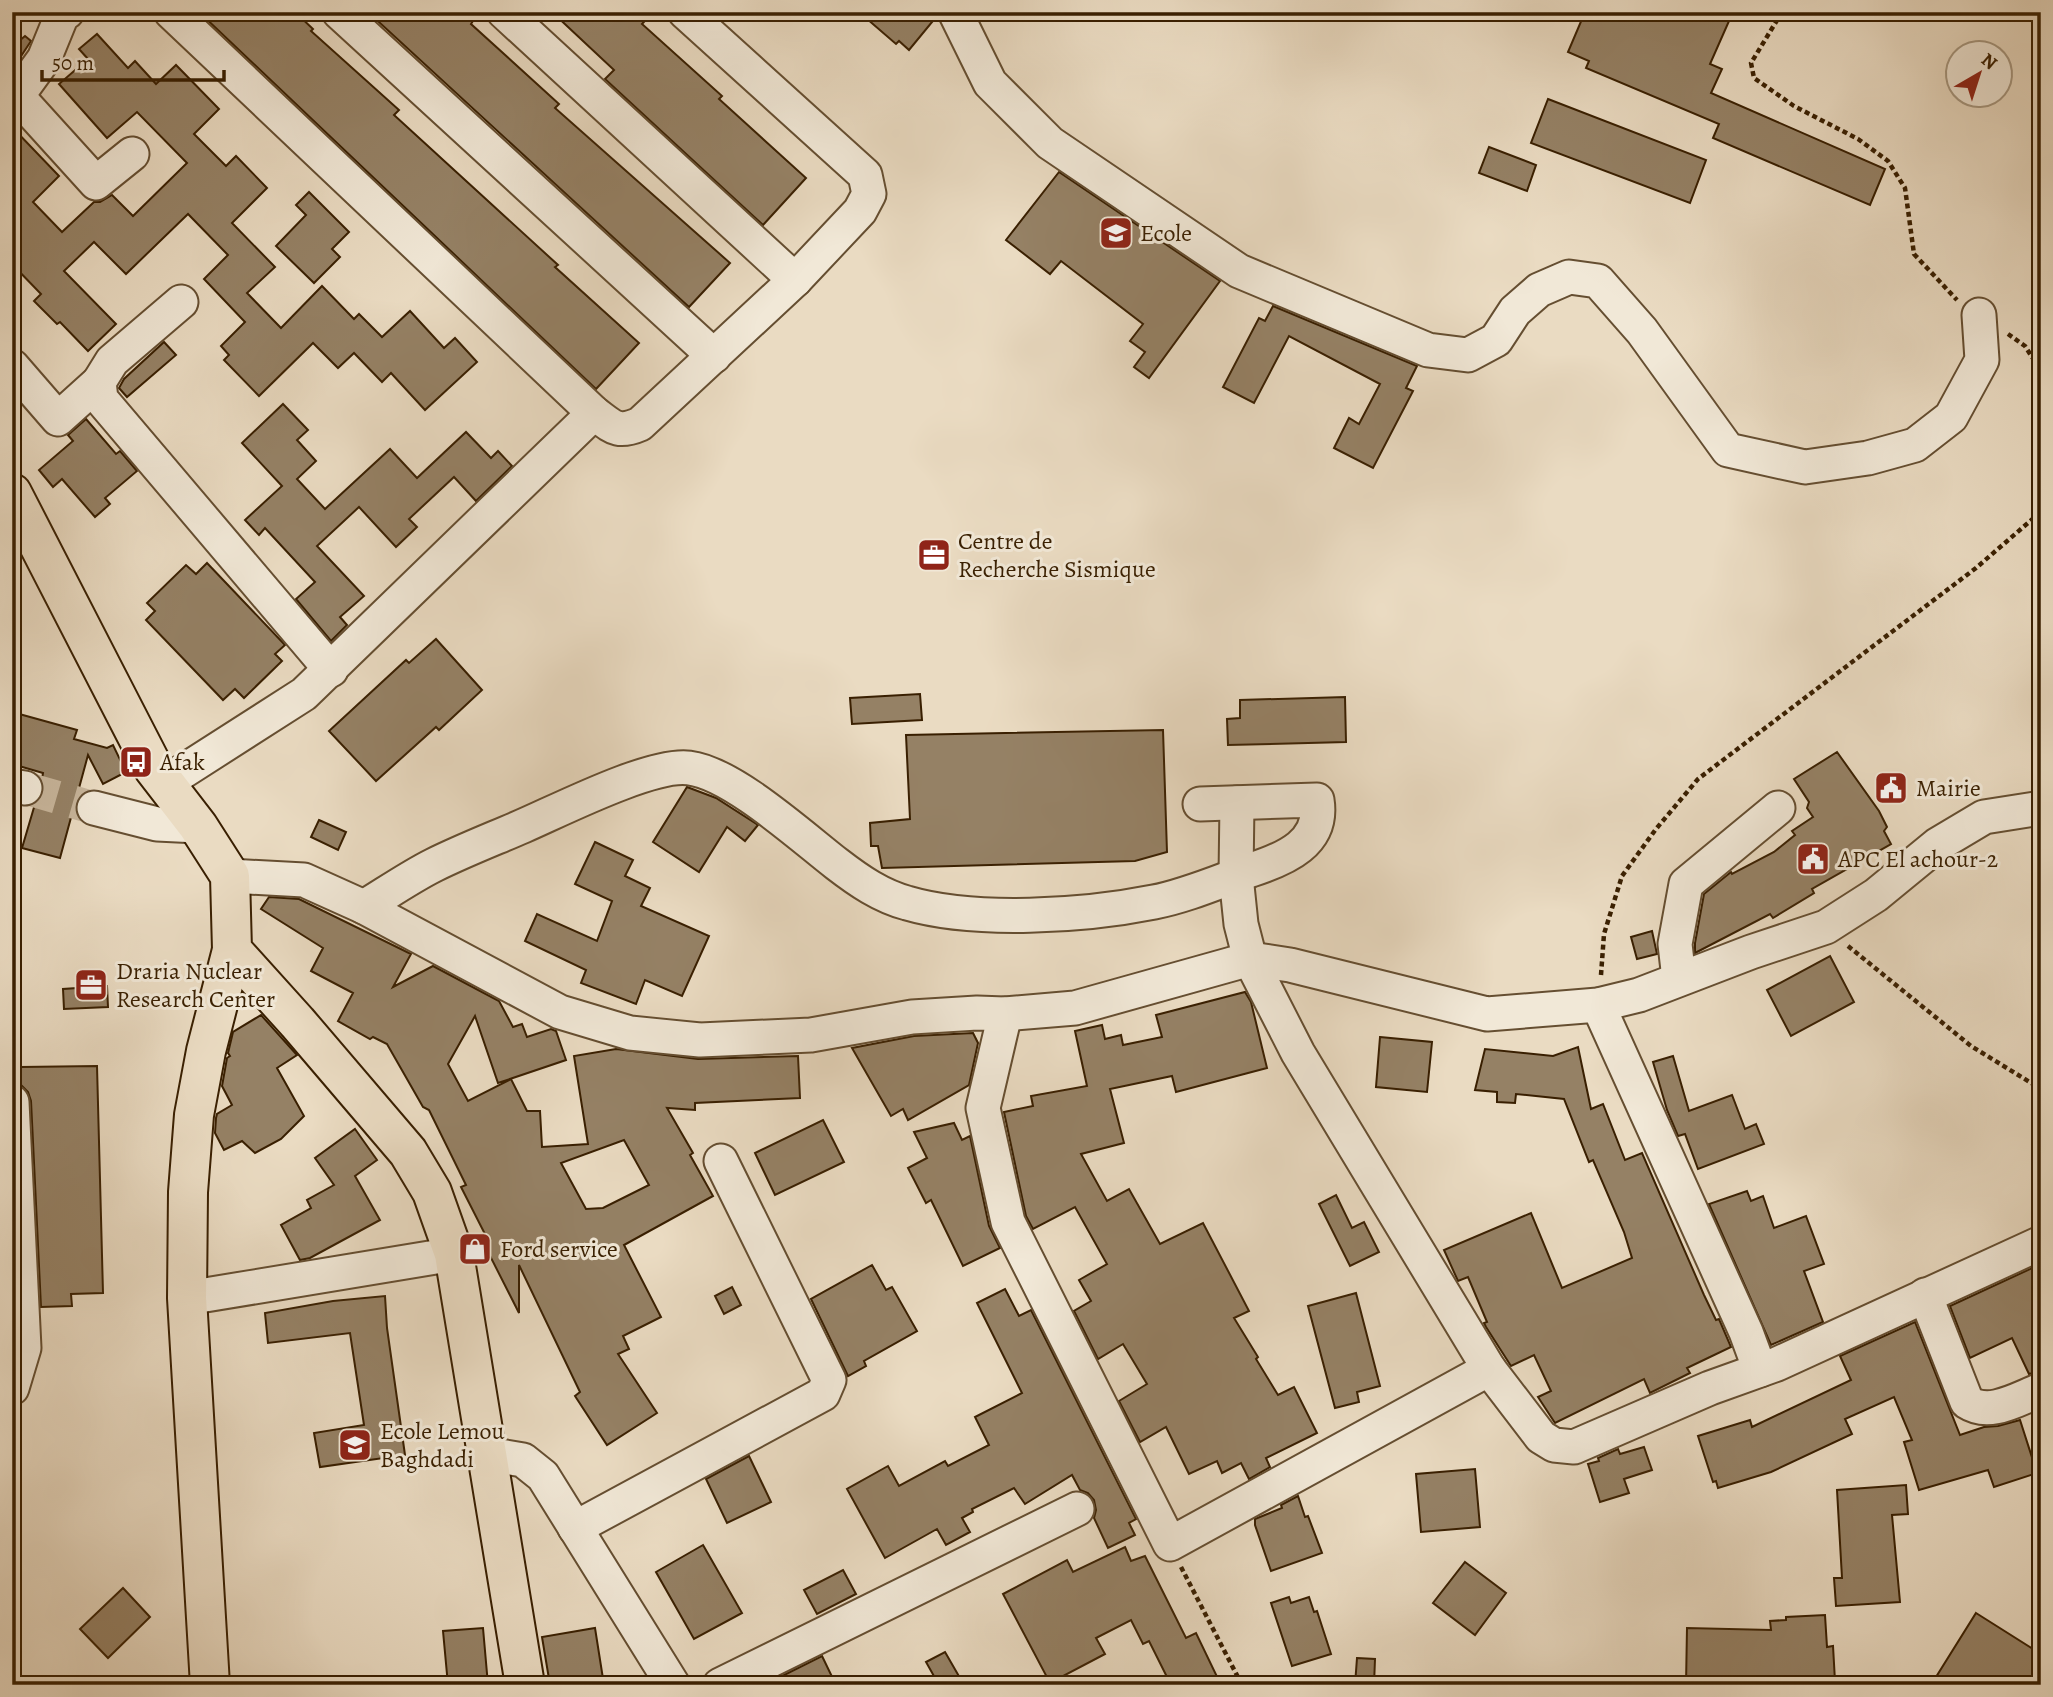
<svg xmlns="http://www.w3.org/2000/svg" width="2053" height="1697" viewBox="0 0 2053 1697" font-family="Alegreya,serif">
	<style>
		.building { fill: #958165; stroke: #391f01; stroke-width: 2; fill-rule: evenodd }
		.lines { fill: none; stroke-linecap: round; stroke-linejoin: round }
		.minor-tunnel { stroke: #c7b59b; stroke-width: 33; stroke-dasharray: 33 17; stroke-linecap: butt }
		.minor-casing { stroke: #654e31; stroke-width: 37 }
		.major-casing { stroke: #391f01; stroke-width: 42 }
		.path { stroke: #391f01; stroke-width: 4.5; stroke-dasharray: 5 3.5; stroke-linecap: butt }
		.minor { stroke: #f1e8d7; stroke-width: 33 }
		.major { stroke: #eadbc2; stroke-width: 38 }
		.labels { text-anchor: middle; stroke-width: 6; stroke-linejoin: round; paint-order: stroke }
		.poi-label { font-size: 24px; fill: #391f01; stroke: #f1e8d7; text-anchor: start }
	</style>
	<rect width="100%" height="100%" fill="#eadbc2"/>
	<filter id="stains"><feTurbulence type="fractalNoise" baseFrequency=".00286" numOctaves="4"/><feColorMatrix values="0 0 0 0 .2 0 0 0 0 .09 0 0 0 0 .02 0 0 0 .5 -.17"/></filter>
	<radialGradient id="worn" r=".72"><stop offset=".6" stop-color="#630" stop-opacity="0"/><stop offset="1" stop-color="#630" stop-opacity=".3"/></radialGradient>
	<g class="building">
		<polygon points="199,12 295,12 313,29 311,31 399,110 394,115 558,265 555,267 639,343 596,389"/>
		<polygon points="368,12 464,12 473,21 471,24 559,104 555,108 730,263 689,307"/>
		<polygon points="552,12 653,12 642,24 722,96 719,99 806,178 763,225 605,79 614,70"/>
		<polygon points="859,12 936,12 937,16 909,50 899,41 896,44"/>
		<polygon points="1585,12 1733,12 1710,64 1722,69 1711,93 1885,169 1870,205 1713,138 1719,124 1586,68 1589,61 1568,52"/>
		<polygon points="97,34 128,68 135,61 156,84 176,65 219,109 194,134 226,166 236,156 267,188 232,223 275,267 247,293 281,328 322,286 354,319 359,314 382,337 410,311 444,348 455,338 477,362 425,410 391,373 382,382 354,353 338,368 313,343 259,396 224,360 229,355 221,346 245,322 204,279 228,255 188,214 126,274 94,242 64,271 116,324 88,351 60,322 57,324 34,301 41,294 12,264 12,127 59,176 33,202 62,232 94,202 100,202 112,195 133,216 187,163 137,112 107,138 59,84 88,59 79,49"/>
		<polygon points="25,36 31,41 12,70 12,47"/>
		<polygon points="1548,99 1706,160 1690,203 1531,143"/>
		<polygon points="1489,147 1536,165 1527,191 1479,173"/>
		<polygon points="1059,172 1220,281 1149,378 1134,367 1145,352 1130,341 1143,324 1061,261 1050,274 1006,240"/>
		<polygon points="309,192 349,232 332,249 340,257 314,283 276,246 306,215 296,205"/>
		<polygon points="1273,306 1417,366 1406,388 1413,391 1373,468 1334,448 1349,418 1359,424 1380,384 1289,336 1254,403 1223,387 1259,318 1265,321"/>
		<polygon points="164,342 176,355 127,397 119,388 124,379"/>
		<polygon points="283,404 308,430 297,440 316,461 297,479 325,509 390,449 417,478 466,432 491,458 498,451 512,466 476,501 454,477 409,519 417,527 396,547 359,507 317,546 364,596 340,617 347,625 331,641 296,599 315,582 265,528 259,535 245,520 282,486 242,443"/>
		<polygon points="86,419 116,454 120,451 137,471 105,498 110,504 95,517 62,479 53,487 39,470 73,441 68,435"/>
		<polygon points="207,563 285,645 275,654 282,661 244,698 235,689 223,700 146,620 155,611 147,603 186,565 196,574"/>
		<polygon points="436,639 482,690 439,730 436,727 376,781 329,731 406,660 409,663"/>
		<polygon points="920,694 922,720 852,724 850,698"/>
		<polygon points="1345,697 1346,742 1228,745 1227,719 1240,718 1240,700"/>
		<polygon points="12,712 77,730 74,739 107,748 113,745 126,772 103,784 88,755 60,858 22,848 35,804 40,799 44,792 42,779 43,773 12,764"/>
		<polygon points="1163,730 1167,852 1135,861 882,868 878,846 871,846 870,823 910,819 906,735"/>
		<polygon points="1837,752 1879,811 1887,827 1884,831 1891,844 1812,889 1814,893 1773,918 1770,914 1695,953 1695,943 1704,894 1731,872 1732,874 1774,852 1795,835 1792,831 1813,817 1807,808 1809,802 1794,779"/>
		<polygon points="687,787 716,798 758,825 745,841 727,827 699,872 653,842"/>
		<polygon points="319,820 346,832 338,850 311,837"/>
		<polygon points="595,842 633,860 625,876 650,888 641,906 709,936 682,996 645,980 636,1004 581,983 586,970 525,941 537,914 597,941 612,901 575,884"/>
		<path d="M 269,897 L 299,899 L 411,954 L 393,987 L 433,966 L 499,1001 L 513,1027 L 522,1024 L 527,1037 L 551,1029 L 556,1031 L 566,1060 L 498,1083 L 475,1016 L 448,1064 L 468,1101 L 511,1079 L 527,1111 L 540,1111 L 542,1147 L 588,1144 L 574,1056 L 616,1049 L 698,1059 L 798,1056 L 800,1098 L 695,1103 L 695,1110 L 667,1108 L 693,1153 L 690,1155 L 713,1196 L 624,1245 L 661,1317 L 623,1336 L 629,1349 L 618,1354 L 657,1413 L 607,1445 L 575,1396 L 580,1392 L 519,1265 L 519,1313 L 485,1246 L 488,1240 L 461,1187 L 466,1185 L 429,1110 L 423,1107 L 387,1044 L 373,1037 L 370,1039 L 338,1021 L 353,993 L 311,971 L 323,948 L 261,909 ZM 624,1140 L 649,1185 L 603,1208 L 586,1209 L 561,1163 Z"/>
		<polygon points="1652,931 1657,954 1637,959 1631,937"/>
		<polygon points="1830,956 1854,1002 1791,1036 1767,990"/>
		<polygon points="107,986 108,1007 64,1009 63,989"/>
		<polygon points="1245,992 1251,1002 1267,1068 1176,1092 1172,1076 1110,1089 1124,1143 1081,1154 1107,1201 1129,1189 1160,1244 1203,1223 1249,1311 1234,1318 1258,1357 1256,1359 1278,1395 1294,1387 1317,1433 1266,1458 1270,1467 1249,1479 1241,1463 1222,1473 1217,1461 1189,1474 1166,1427 1140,1442 1119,1401 1147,1384 1123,1344 1098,1359 1074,1311 1091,1301 1079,1280 1107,1264 1075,1207 1033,1229 1026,1216 1004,1112 1033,1106 1031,1096 1087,1086 1075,1031 1102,1025 1105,1039 1121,1035 1123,1045 1162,1037 1156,1015"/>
		<polygon points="261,1015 297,1055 277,1068 304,1116 281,1139 255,1153 242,1141 224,1150 215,1133 216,1118 217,1114 232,1105 222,1086 227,1058 230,1056 228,1053 233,1032"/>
		<polygon points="973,1033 978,1043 969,1085 908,1120 903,1109 891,1116 852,1048 914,1036"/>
		<polygon points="1380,1037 1432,1042 1427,1092 1376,1087"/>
		<polygon points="1578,1047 1591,1109 1603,1104 1625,1160 1642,1153 1704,1295 1716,1320 1719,1319 1731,1347 1687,1368 1690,1373 1650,1393 1644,1379 1555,1423 1538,1397 1551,1391 1534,1355 1511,1366 1486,1327 1484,1323 1487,1322 1468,1277 1458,1281 1444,1250 1531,1213 1562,1288 1632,1258 1624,1232 1593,1160 1589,1162 1564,1099 1516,1094 1515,1103 1497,1102 1497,1092 1475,1090 1485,1049 1553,1056"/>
		<polygon points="1673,1056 1689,1111 1732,1095 1745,1129 1756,1124 1764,1144 1698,1169 1685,1134 1678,1136 1667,1110 1653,1062"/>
		<polygon points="97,1066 103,1293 71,1294 72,1306 41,1307 31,1101 28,1092 21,1085 21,1067"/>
		<polygon points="823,1120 844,1162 775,1195 755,1153"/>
		<polygon points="954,1123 962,1140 970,1136 989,1226 1000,1248 963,1266 931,1200 926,1203 908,1168 927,1158 914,1132"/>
		<polygon points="355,1129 377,1160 355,1176 380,1220 310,1258 300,1260 281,1225 311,1208 307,1200 334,1185 315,1158"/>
		<polygon points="1747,1191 1751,1201 1763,1196 1774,1228 1806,1216 1824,1264 1804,1271 1823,1322 1771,1345 1709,1204"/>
		<polygon points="1336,1195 1352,1228 1364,1222 1379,1252 1350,1266 1319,1204"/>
		<polygon points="2041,1264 2041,1371 2029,1374 2012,1338 1970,1358 1950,1306"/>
		<polygon points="872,1265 886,1290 892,1287 917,1331 864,1361 866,1366 848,1376 811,1299"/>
		<polygon points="732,1287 741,1305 724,1314 715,1296"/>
		<polygon points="1005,1289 1019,1316 1031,1310 1136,1519 1129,1523 1135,1535 1108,1548 1094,1518 1096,1510 1094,1500 1088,1493 1080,1490 1072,1475 1025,1504 1014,1488 972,1509 973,1512 962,1518 970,1532 946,1545 937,1529 885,1558 847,1489 888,1466 899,1486 945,1461 948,1466 989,1445 975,1417 1022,1393 977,1303"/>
		<polygon points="1356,1293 1380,1386 1357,1392 1359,1402 1335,1408 1308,1306"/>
		<polygon points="385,1296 387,1328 405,1455 320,1467 314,1433 364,1425 350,1333 268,1343 265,1313 333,1301"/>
		<polygon points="1915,1322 1960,1435 1984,1427 1998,1426 2020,1420 2037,1473 1994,1487 1988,1470 1919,1490 1904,1442 1912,1440 1894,1397 1845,1419 1852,1434 1771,1472 1718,1488 1716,1481 1713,1482 1698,1436 1750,1420 1752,1427 1851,1380 1840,1356"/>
		<polygon points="1644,1447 1652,1470 1624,1479 1629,1493 1600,1502 1588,1464 1599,1461 1598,1458 1618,1449 1620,1454"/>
		<polygon points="749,1456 771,1502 727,1523 706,1479"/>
		<polygon points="1475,1469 1480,1527 1421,1532 1416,1474"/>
		<polygon points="1906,1485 1908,1514 1892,1515 1900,1602 1836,1606 1834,1578 1842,1578 1837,1490"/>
		<polygon points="1298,1496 1305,1517 1308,1516 1322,1553 1271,1571 1255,1525 1255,1519 1282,1508 1281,1505"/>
		<polygon points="703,1545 742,1613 694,1639 656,1572"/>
		<polygon points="1125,1547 1131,1561 1145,1556 1186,1638 1196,1633 1221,1685 1171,1685 1149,1641 1143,1644 1131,1620 1096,1638 1105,1654 1050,1683 1003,1594 1067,1560 1073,1572"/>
		<polygon points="1465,1562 1506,1593 1475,1635 1433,1603"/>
		<polygon points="843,1570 856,1594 817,1614 804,1590"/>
		<polygon points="123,1588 150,1617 108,1658 80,1629"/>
		<polygon points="1289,1597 1291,1603 1309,1597 1314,1612 1317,1611 1331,1654 1292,1666 1271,1603"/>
		<polygon points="1976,1613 2041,1654 2041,1685 1931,1685"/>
		<polygon points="1825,1615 1827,1647 1833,1646 1835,1681 1788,1685 1686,1685 1687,1628 1771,1630 1770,1621 1786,1620 1786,1617"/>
		<polygon points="483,1628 488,1685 448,1685 443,1631"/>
		<polygon points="595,1628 604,1685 580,1685 580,1681 550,1685 542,1637"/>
		<polygon points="945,1652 964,1685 939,1685 926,1662"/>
		<polygon points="822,1656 836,1685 764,1685"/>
		<polygon points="1357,1658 1375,1659 1374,1685 1355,1685"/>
	</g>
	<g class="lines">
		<polyline class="minor-tunnel" points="25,788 94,808"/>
		<defs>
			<g id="minor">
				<path d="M 171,12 L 594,413 C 613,427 617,434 640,424 L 795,280 L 860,211 L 869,194 L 865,175 L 685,12"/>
				<polyline points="339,12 714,356"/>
				<polyline points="504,12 795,280"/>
				<polyline points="955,12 990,83 1050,143 1239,271 1428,350 1468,355 1496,340 1515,311 1539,290 1569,277 1598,281 1642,331 1728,450 1805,467 1868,458 1915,445 1951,417 1982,360 1979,315"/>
				<polyline points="18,97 96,183 132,154"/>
				<polyline points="12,103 44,59 62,15 67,12"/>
				<polyline points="181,302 112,361 99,382 101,399 331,670"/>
				<polyline points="12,366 58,419 99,382"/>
				<polyline points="165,783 304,694 594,413"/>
				<polyline points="12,786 25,788"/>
				<polyline points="94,808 157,824 198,826"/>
				<polyline points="230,876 304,880 364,907 560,1012 630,1033 700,1040 811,1035 912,1017 977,1013 1005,1014 1075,1008 1250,959 1290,965 1487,1014 1598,1005 1639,995 1751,952 1826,927 1876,895 1937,845 1984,817 2041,808"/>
				<path d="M 364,907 C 387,893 410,877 434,865 C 462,851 493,839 523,826 C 560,810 652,763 689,768 C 732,773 802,837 837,864 C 859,881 881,896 907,903 C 975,923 1084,916 1154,902 C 1186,896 1220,881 1251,870 C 1285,859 1324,843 1317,800 L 1200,804"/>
				<polyline points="1679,979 1675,944 1686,884 1778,808"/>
				<polyline points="1598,1005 1746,1332 1760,1370"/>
				<polyline points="1005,1014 983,1108 1008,1222 1170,1544 1489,1369 1298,1053 1250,959 1241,924 1236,876 1237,803"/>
				<polyline points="12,1102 24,1348 12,1388"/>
				<path d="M 1925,1295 L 1967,1402 C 1990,1417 2017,1399 2041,1390"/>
				<polyline points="187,1298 454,1254"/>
				<polyline points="1489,1369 1541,1437 1554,1445 1574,1447 1710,1388 1777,1364 2041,1243"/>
				<polyline points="488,1454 523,1460 543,1476 673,1685"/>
				<polyline points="575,1528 823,1394 829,1380 721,1161"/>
				<polyline points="720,1685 1077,1509"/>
			</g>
			<g id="major">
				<polyline points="12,493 154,769 198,826 230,876 232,950 297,1022 408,1152 432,1192 454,1254 525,1685"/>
				<polyline points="210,1685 187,1298 188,1192 194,1115 206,1051 232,950"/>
			</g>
		</defs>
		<use href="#minor" class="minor-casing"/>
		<use href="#major" class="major-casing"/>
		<g class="path">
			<polyline points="1782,12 1751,63 1754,78 1794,106 1858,139 1888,161 1905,188 1914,254 1957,300"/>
			<polyline points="2008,334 2025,346 2041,371"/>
			<polyline points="1848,946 1971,1046 2041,1089"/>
			<polyline points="1601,975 1604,934 1622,876 1656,829 1698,779 1976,568 2036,516 2041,507"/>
			<polyline points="1181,1567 1242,1685"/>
		</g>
		<use href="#minor" class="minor"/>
		<use href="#major" class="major"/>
	</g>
	<defs>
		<symbol id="school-square" viewBox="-11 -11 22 22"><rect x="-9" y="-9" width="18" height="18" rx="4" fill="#8f2418" stroke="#f1e8d7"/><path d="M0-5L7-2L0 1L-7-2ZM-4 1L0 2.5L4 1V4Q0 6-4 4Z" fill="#fff"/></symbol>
		<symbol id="office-square" viewBox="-11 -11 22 22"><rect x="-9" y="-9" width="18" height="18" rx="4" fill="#8f2418" stroke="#f1e8d7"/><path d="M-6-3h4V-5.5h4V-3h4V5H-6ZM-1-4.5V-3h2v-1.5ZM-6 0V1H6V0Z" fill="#fff"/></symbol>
		<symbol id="bus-square" viewBox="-11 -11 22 22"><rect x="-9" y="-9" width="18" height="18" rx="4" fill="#8f2418" stroke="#f1e8d7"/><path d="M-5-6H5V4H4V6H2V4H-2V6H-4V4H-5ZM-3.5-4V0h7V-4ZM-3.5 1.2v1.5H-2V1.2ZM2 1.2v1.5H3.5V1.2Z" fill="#fff"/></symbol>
		<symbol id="civic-square" viewBox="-11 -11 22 22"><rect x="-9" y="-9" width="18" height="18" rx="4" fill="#8f2418" stroke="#f1e8d7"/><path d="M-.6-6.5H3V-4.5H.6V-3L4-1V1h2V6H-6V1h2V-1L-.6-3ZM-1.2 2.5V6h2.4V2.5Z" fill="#fff"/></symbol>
		<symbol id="shop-square" viewBox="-11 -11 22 22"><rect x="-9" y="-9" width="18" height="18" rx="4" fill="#8f2418" stroke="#f1e8d7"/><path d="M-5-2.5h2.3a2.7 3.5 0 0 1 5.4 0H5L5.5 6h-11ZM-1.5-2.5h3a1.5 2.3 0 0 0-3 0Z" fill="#fff"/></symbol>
	</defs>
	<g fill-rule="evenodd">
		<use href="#school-square" x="1097" y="214" width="38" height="38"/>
		<use href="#office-square" x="915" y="536" width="38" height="38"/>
		<use href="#bus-square" x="117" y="743" width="38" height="38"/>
		<use href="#civic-square" x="1872" y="769" width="38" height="38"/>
		<use href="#civic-square" x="1794" y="840" width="38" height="38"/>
		<use href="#office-square" x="72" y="966" width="38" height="38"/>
		<use href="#shop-square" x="456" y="1230" width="38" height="38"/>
		<use href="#school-square" x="336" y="1426" width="38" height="38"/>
	</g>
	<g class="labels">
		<g class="poi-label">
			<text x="1140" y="241">Ecole</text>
			<text x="958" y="549">Centre de<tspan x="958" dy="28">Recherche Sismique</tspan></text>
			<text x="160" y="770">Afak</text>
			<text x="1916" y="796">Mairie</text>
			<text x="1838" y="867">APC El achour-2</text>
			<text x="116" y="979">Draria Nuclear<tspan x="116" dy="28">Research Center</tspan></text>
			<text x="500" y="1257">Ford service</text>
			<text x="380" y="1439">Ecole Lemou<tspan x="380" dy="28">Baghdadi</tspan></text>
		</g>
	</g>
	<rect width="2053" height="1697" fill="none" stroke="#eadbc2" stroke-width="42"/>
	<rect x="14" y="14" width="2025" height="1669" fill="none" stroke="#391f01" stroke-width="3.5"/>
	<rect x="21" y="21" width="2011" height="1655" fill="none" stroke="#391f01" stroke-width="2"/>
	<g transform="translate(1979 74) rotate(39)"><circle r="33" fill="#f1e8d7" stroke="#a79881" stroke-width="2"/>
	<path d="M0-5L12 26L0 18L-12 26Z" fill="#8f2418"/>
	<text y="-10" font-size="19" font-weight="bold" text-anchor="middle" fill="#391f01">N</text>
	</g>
	<path d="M42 70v10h182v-10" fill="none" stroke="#391f01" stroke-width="3.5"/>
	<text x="52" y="70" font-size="21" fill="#391f01" stroke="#f1e8d7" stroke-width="5" paint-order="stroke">50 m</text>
	<rect width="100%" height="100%" filter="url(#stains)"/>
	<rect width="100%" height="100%" fill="url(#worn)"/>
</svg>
